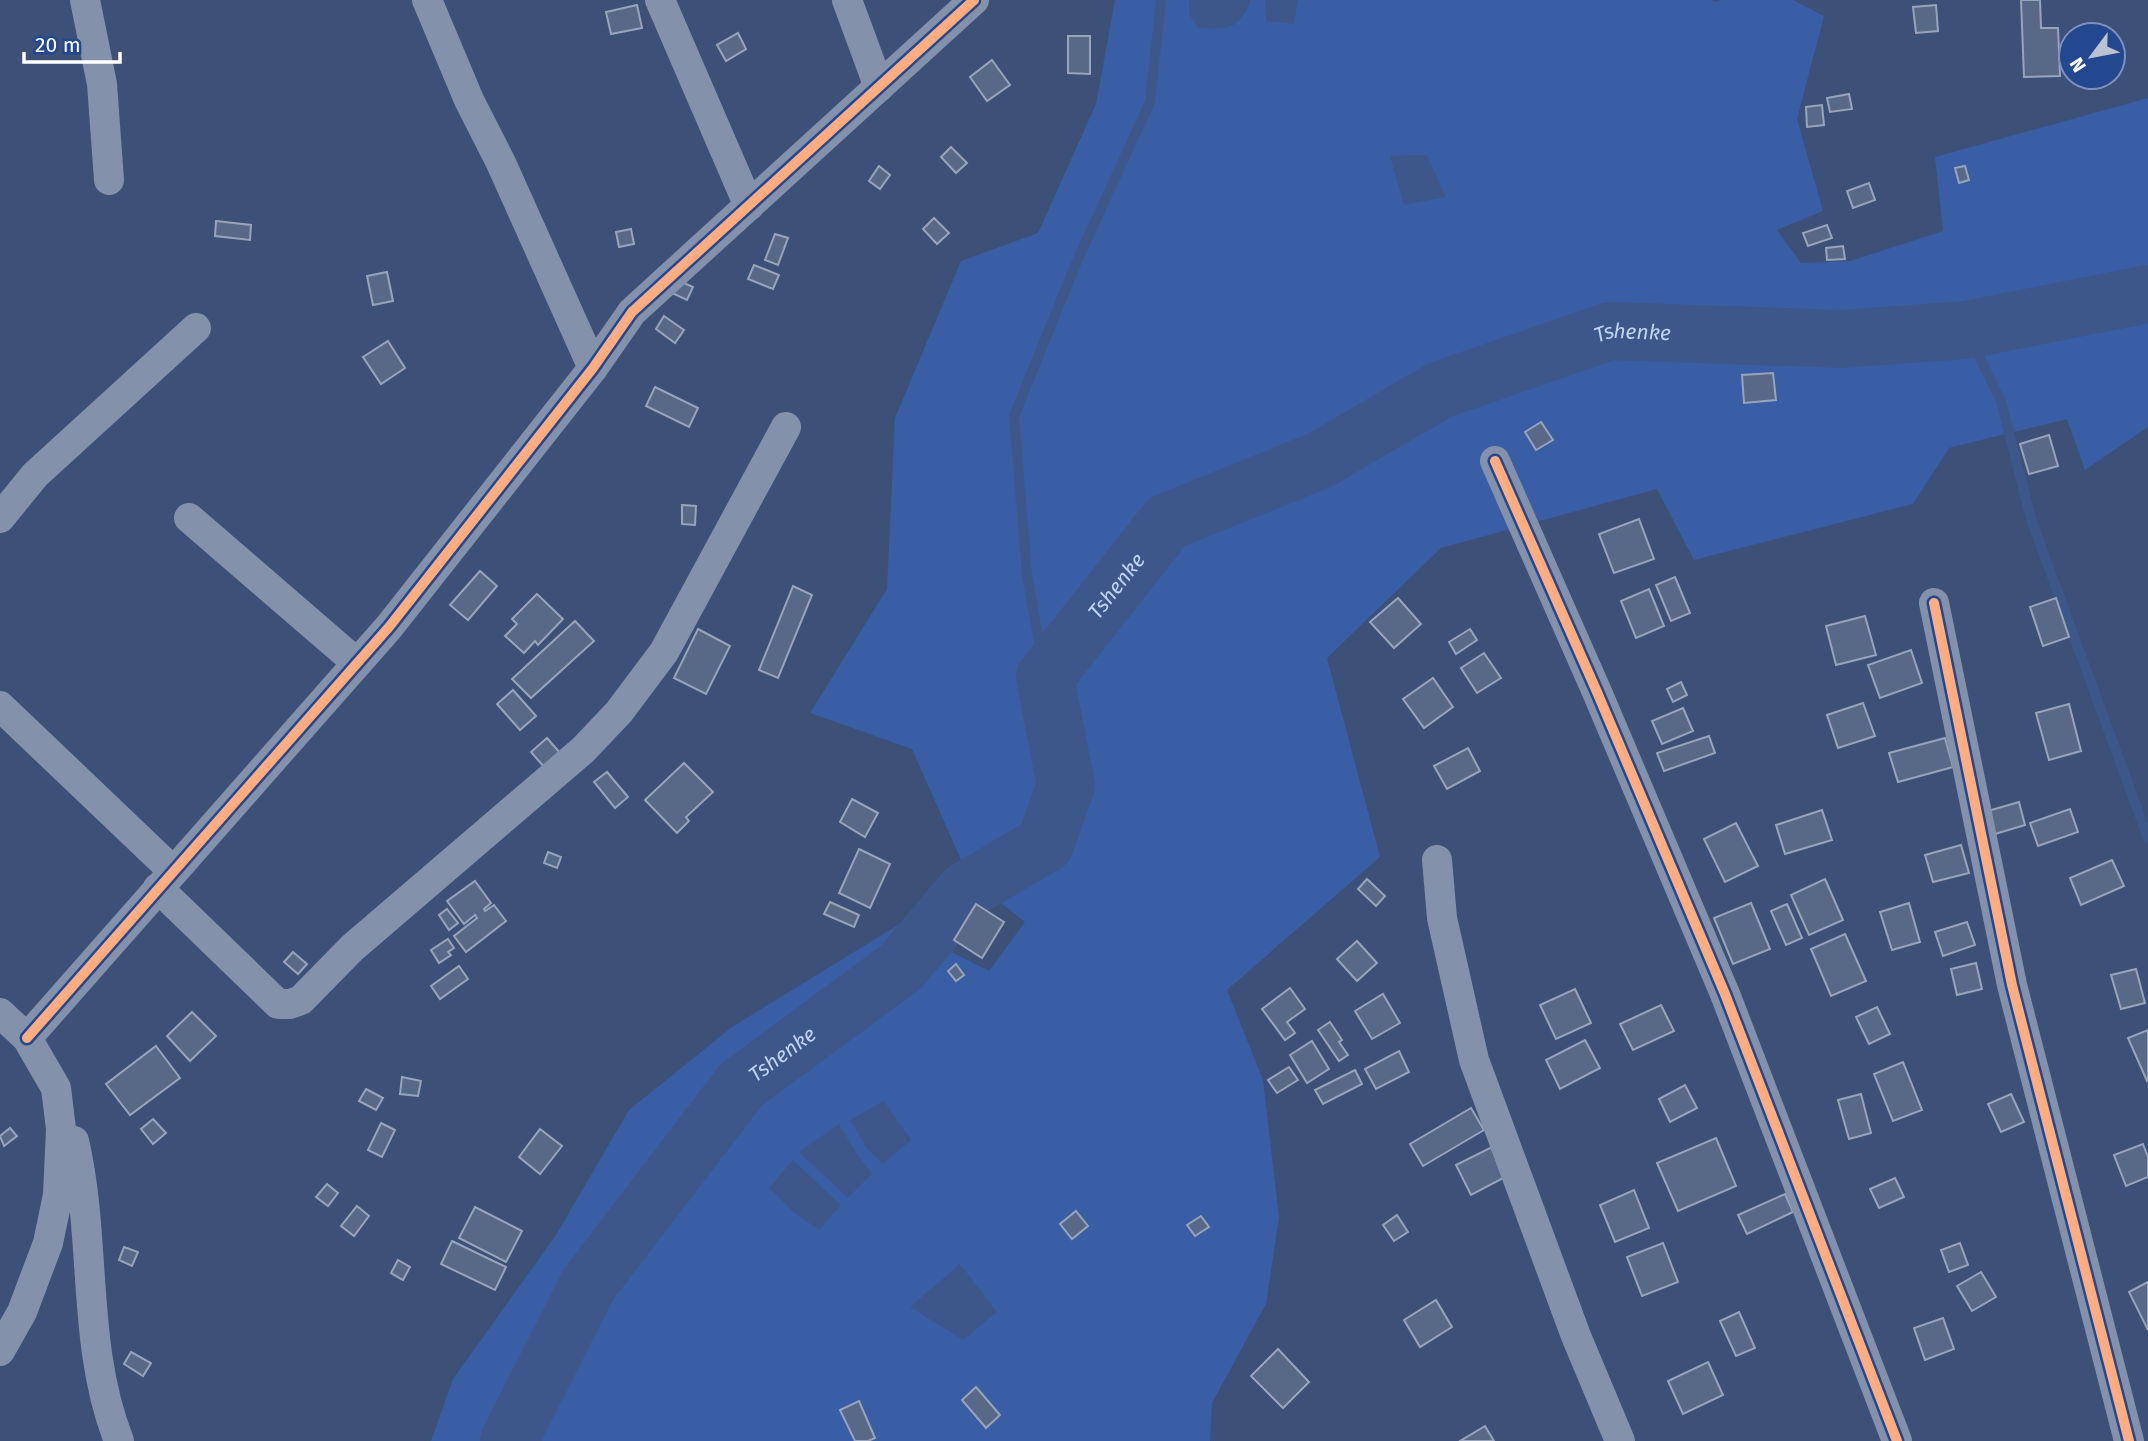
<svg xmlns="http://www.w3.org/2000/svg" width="2148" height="1441" viewBox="0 0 2148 1441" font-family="'Fira Sans',sans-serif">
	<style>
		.green { fill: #395ea6 }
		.water { fill: #3e578b }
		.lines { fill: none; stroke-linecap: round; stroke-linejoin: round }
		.stream { stroke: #3e578b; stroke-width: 10 }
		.river { stroke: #3e578b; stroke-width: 58 }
		.building { fill: #586887; stroke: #98a4b9; stroke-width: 2 }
		.minor { stroke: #8491ab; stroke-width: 30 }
		.cycleway-casing { stroke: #244890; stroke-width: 15 }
		.cycleway { stroke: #ffac80; stroke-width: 10 }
		.labels { text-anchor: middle; stroke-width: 5; stroke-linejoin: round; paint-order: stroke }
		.water-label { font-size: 21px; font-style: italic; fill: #c1d3f3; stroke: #244890 }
	</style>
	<rect width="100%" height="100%" fill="#3c5078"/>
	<polygon class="green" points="1115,0 1710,0 1718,2 1720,0 1793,0 1824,16 1797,119 1823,211 1777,230 1801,263 1850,261 1943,231 1935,157 2148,98 2148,427 2085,470 2067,419 1949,448 1913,504 1694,560 1657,489 1441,548 1327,658 1380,857 1227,990 1263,1080 1279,1217 1266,1304 1212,1403 1210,1441 431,1441 453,1379 556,1235 629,1110 732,1027 898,925 989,971 1025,922 969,878 912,749 810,713 887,589 895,418 961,261 1038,233 1096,104"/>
	<g class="water">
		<path d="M 1189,0 L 1251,0 C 1238,31 1230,29 1198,28 L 1189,14 Z"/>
		<polygon points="1265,0 1298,0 1294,24 1266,21"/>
		<polygon points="1427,155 1446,197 1404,205 1390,156"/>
		<polygon points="884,1101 911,1140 883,1164 868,1150 850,1120"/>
		<polygon points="839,1124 857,1154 872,1174 848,1198 799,1152"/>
		<polygon points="793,1160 841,1205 819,1230 792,1211 769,1188"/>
		<polygon points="960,1264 997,1312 963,1340 910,1307"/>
	</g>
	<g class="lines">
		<g class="stream">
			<polyline points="1966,330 2001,401 2031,519 2148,838"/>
			<polyline points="1045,677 1027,575 1014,416 1077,261 1150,102 1161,0"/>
		</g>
		<path class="river" id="s1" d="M 509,1441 L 588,1285 L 741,1085 L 901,967 L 965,891 L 1045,844 L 1066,785 L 1045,677 L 1167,522 L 1320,460 L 1440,390 L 1610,331 L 1841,339 L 1966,330 L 2148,294"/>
	</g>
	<g class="building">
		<polygon points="2021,0 2040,0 2041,28 2058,28 2060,76 2024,77"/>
		<polygon points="637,5 642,28 611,34 606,12"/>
		<polygon points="1936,5 1938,31 1916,33 1913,7"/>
		<polygon points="738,33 746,49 726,61 717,45"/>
		<polygon points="1068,36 1090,36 1090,74 1068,73"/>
		<polygon points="992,60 1010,85 987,101 970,77"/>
		<polygon points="1849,94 1852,109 1830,112 1827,98"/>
		<polygon points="1822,105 1824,125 1807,127 1806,107"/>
		<polygon points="951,147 967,163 956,173 941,157"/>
		<polygon points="879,166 890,175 880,189 869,181"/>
		<polygon points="1965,166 1969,180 1959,183 1955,168"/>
		<polygon points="1869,183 1875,200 1853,208 1847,191"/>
		<polygon points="934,218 949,233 937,244 923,229"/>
		<polygon points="216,221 251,225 250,240 215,236"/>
		<polygon points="1827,225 1832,238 1808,246 1803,233"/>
		<polygon points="631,229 634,244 619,247 616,232"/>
		<polygon points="775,234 788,238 778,265 765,260"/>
		<polygon points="1843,246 1845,259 1827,260 1826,248"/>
		<polygon points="754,265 779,275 773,289 748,279"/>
		<polygon points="387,272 393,301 373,305 367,276"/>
		<polygon points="677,280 693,287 687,300 672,293"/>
		<polygon points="664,316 684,330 675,343 656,329"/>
		<polygon points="388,341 405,368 381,384 363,357"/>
		<polygon points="1773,373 1776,400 1744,403 1742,375"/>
		<polygon points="655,387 698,408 689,427 646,406"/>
		<polygon points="1541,422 1553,440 1536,450 1525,432"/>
		<polygon points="2049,435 2058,466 2029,474 2020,444"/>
		<polygon points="682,505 696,506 695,525 682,524"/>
		<polygon points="1639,519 1654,559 1614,573 1599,534"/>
		<polygon points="480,571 497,586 468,620 450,605"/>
		<polygon points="1675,577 1690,613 1671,621 1656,585"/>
		<polygon points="793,586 812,595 778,678 759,670"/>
		<polygon points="1649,589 1664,626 1636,638 1621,601"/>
		<polygon points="537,594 563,619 538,645 535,641 524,653 505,636 517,624 512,619"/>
		<polygon points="1398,598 1421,624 1394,648 1370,622"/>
		<polygon points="2056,598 2069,637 2043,646 2030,607"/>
		<polygon points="1865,616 1876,655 1836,665 1826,626"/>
		<polygon points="575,621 594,641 531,698 512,679"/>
		<polygon points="698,629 730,646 706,694 674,678"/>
		<polygon points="1470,629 1477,640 1456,654 1449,642"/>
		<polygon points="1911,650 1922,683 1880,698 1868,665"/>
		<polygon points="1484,653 1501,678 1477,693 1461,668"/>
		<polygon points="1433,678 1453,707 1424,728 1403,699"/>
		<polygon points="1681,682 1687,695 1673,702 1667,689"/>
		<polygon points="513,690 536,716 520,730 497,704"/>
		<polygon points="1863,703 1875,736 1838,748 1827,715"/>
		<polygon points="2069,704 2081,751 2049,760 2036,713"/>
		<polygon points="1683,708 1693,731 1662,744 1652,721"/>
		<polygon points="1709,736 1715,753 1664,771 1657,753"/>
		<polygon points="547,738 561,754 545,768 531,752"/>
		<polygon points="1945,738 1953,767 1898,782 1889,753"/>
		<polygon points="1468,748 1480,771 1447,789 1434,766"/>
		<polygon points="684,763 713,792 686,817 689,821 677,833 645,800"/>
		<polygon points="607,772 628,797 615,808 594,782"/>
		<polygon points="852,799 878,813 865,837 840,822"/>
		<polygon points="2019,802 2025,825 1995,834 1988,811"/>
		<polygon points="2070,809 2078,832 2038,846 2030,823"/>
		<polygon points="1822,810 1832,840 1785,854 1776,825"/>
		<polygon points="1736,823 1758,866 1725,882 1704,839"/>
		<polygon points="1961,845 1969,873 1933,882 1925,855"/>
		<polygon points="859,849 890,864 870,908 839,893"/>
		<polygon points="548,852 561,857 557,868 544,863"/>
		<polygon points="2112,860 2124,886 2081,905 2070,878"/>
		<polygon points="1367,879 1385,896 1376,906 1358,889"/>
		<polygon points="1825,879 1843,920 1809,935 1791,895"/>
		<polygon points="475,881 491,903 484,909 485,911 494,905 506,921 466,952 454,936 477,918 475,915 464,924 447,901"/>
		<polygon points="830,902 859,915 854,927 824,914"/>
		<polygon points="1751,903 1770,949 1733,964 1714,918"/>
		<polygon points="1909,903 1920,942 1892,950 1880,912"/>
		<polygon points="976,904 1004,922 982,958 954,940"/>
		<polygon points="1787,904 1802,938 1786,945 1771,911"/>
		<polygon points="447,909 458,923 449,930 439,915"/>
		<polygon points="1967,922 1975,945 1943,956 1935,932"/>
		<polygon points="1845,934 1866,981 1831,996 1811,949"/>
		<polygon points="448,939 454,948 448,952 451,955 439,963 431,950"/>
		<polygon points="1357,941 1377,963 1357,981 1337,959"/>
		<polygon points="293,952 307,964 298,974 284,962"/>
		<polygon points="1976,963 1982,989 1957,995 1951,969"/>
		<polygon points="956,964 964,975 956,981 948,971"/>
		<polygon points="459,966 468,979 440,999 431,986"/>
		<polygon points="2136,969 2145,1003 2121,1009 2111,975"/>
		<polygon points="1290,988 1305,1009 1287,1022 1295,1033 1285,1040 1262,1009"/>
		<polygon points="1575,989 1591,1023 1556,1039 1540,1005"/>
		<polygon points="1383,994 1400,1023 1372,1039 1355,1011"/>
		<polygon points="1661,1005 1674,1031 1633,1050 1620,1024"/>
		<polygon points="1877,1007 1890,1034 1869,1044 1856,1017"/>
		<polygon points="192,1012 216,1036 190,1061 167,1036"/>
		<polygon points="1330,1022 1342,1040 1339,1042 1348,1055 1339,1061 1318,1030"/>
		<polygon points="2148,1030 2148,1080 2147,1081 2128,1038"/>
		<polygon points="1585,1040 1600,1068 1560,1089 1546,1060"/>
		<polygon points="1312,1041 1329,1069 1307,1083 1290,1055"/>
		<polygon points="156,1046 180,1078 130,1115 106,1084"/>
		<polygon points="1399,1051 1409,1072 1376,1089 1365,1069"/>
		<polygon points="1903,1062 1922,1110 1893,1121 1874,1074"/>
		<polygon points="1289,1067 1298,1080 1277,1093 1268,1080"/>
		<polygon points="1355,1070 1362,1084 1323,1104 1315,1090"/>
		<polygon points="402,1077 421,1081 418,1096 400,1094"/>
		<polygon points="1685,1085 1697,1108 1670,1122 1659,1099"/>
		<polygon points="366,1089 383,1098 376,1110 359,1101"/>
		<polygon points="1861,1094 1871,1133 1849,1139 1838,1100"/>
		<polygon points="2011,1094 2024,1122 2001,1132 1988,1104"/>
		<polygon points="1471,1108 1484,1130 1423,1166 1410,1144"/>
		<polygon points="153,1119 166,1133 153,1144 141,1129"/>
		<polygon points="381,1123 395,1130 382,1157 368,1150"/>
		<polygon points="10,1128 17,1136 4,1146 0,1136"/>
		<polygon points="540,1129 562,1146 540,1174 519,1157"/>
		<polygon points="1716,1138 1736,1186 1678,1211 1657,1163"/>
		<polygon points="2143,1144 2148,1157 2148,1177 2126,1186 2114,1155"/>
		<polygon points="1494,1146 1509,1175 1471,1195 1456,1165"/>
		<polygon points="1895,1178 1904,1197 1879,1208 1870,1189"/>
		<polygon points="327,1184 338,1193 328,1206 316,1197"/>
		<polygon points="1634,1190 1649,1228 1615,1242 1600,1205"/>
		<polygon points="1785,1194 1793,1212 1747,1234 1738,1215"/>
		<polygon points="357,1206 369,1216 354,1236 341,1226"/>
		<polygon points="475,1207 522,1231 506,1262 459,1238"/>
		<polygon points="1076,1211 1088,1226 1072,1239 1060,1224"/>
		<polygon points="1397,1215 1408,1232 1394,1241 1383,1225"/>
		<polygon points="1201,1216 1209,1227 1195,1236 1187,1225"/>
		<polygon points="452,1241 506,1267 495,1290 441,1264"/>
		<polygon points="1663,1243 1678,1282 1642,1296 1627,1257"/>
		<polygon points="1960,1243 1968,1265 1949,1272 1941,1250"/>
		<polygon points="124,1247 138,1252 132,1266 119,1260"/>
		<polygon points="398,1260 410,1267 403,1280 391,1273"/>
		<polygon points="1981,1272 1996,1297 1972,1311 1957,1286"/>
		<polygon points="2148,1282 2148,1330 2129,1292"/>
		<polygon points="1436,1300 1452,1327 1420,1347 1404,1320"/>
		<polygon points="1739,1312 1755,1348 1736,1356 1720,1321"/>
		<polygon points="1943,1318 1954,1349 1925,1360 1914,1328"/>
		<polygon points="1278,1349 1309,1382 1283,1408 1251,1376"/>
		<polygon points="131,1352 151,1363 143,1376 124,1364"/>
		<polygon points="1708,1362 1723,1395 1683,1414 1668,1381"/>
		<polygon points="976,1387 1000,1415 986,1428 962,1400"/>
		<polygon points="859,1401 875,1438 868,1441 855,1441 840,1410"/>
		<polygon points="1485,1426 1494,1441 1460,1441"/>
	</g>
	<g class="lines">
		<g class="minor">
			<polyline points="85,0 102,84 109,180"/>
			<polyline points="427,0 469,100 501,163 593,368"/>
			<polyline points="660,0 749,206"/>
			<polyline points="847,0 879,87"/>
			<polyline points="1495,461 1597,692 1725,994 1897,1441"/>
			<polyline points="0,518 35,475 196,328"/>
			<polyline points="189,518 357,663"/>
			<polyline points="1934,603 2012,985 2129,1441"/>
			<polyline points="0,706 173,871"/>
			<polyline points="1437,860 1442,918 1474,1060 1576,1336 1620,1441"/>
			<polyline points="158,888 278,1004 290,1004 301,1000 352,948 583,750 619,712 664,652 786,427"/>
			<polyline points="0,1013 27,1038 56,1088 61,1129 58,1195 48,1243 22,1312 0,1351"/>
			<polyline points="27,1038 389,627 593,368 632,312 974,0"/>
			<path d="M 74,1141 C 97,1240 81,1345 119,1441"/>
		</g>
		<defs>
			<g id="cycleway">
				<polyline points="1495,461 1597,692 1725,994 1897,1441"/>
				<polyline points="1934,603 2012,985 2129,1441"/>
				<polyline points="27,1038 389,627 593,368 632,312 974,0"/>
			</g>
		</defs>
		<use href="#cycleway" class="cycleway-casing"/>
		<use href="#cycleway" class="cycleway"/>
	</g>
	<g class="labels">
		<g class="water-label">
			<text dy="7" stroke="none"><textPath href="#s1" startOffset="1694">Tshenke</textPath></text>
			<text dy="7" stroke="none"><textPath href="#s1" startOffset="1106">Tshenke</textPath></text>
			<text dy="7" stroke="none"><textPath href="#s1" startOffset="478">Tshenke</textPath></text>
		</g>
	</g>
	<g transform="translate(2092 56) rotate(238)"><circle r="33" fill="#244890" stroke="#7c91bc" stroke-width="2"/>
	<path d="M0-5L12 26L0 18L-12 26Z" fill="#bbc2d0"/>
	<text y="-10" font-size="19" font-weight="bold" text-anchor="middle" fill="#ffffff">N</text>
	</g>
	<path d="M24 52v10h96v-10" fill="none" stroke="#ffffff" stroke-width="3.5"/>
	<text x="35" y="52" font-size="21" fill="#ffffff" stroke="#244890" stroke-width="5" paint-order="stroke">20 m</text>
</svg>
